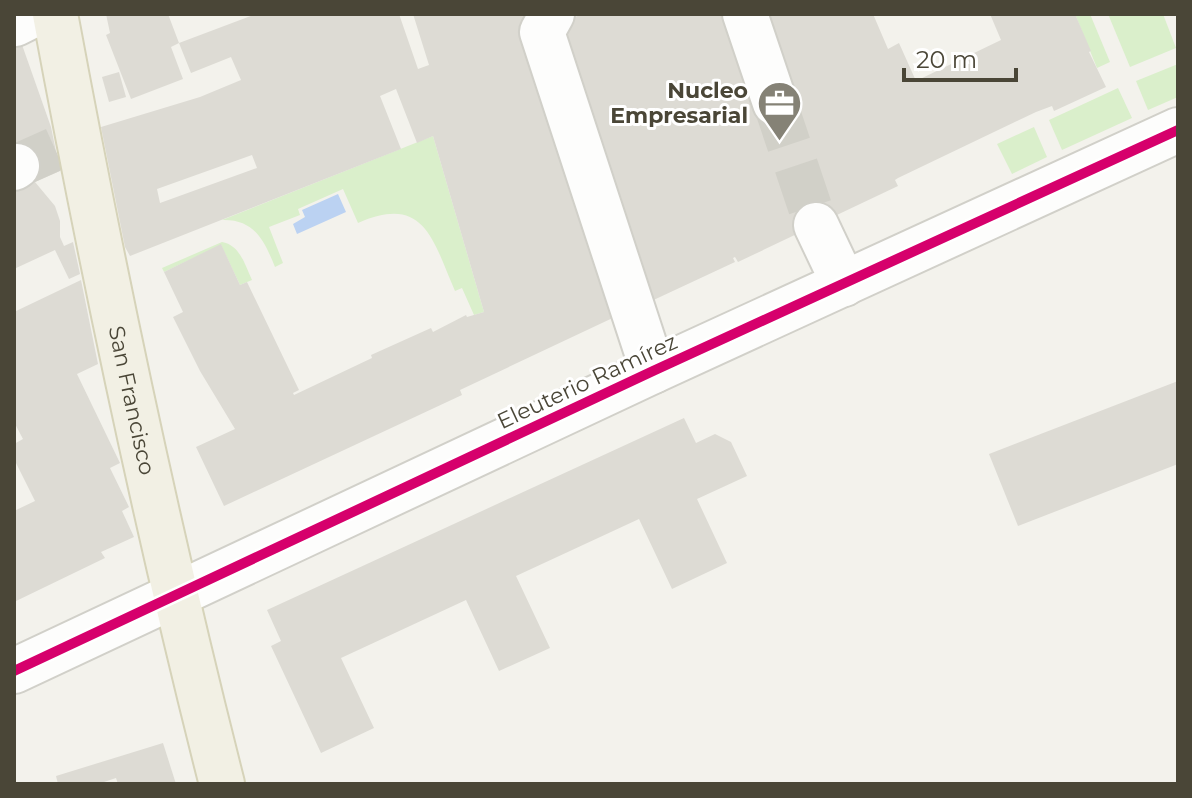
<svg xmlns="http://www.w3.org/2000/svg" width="1192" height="798" viewBox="0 0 1192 798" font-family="Montserrat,sans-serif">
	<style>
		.green { fill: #daefcb }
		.water { fill: #bbd2f2 }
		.building { fill: #dddbd4; fill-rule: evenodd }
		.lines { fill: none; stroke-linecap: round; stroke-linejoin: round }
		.minor-tunnel { stroke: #d1d0c8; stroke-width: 44; stroke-dasharray: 44 22; stroke-linecap: butt }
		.minor-casing { stroke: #d1d0c9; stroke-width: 48 }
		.major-casing { stroke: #d6d3b9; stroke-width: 48 }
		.minor { stroke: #fdfdfc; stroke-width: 44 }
		.major { stroke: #f2f0e4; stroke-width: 44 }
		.cycleway-casing { stroke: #fff; stroke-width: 15 }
		.cycleway { stroke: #d6006c; stroke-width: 10 }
		.labels { text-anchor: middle; stroke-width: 6; stroke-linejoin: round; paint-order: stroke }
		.poi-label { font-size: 22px; font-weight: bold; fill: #4a4637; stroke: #fff; text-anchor: end }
		.street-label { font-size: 22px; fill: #4a4637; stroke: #fff }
	</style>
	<rect width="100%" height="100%" fill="#f3f2ec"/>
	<g class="green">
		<polygon points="1075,14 1090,14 1110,62 1097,68"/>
		<polygon points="1108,14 1163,14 1176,48 1130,67"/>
		<polygon points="1178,64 1178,97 1148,110 1136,81"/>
		<polygon points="1118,88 1132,118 1062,150 1049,120"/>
		<polygon points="1034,127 1047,157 1012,174 997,144"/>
		<path d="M 433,136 L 484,312 L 474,315 L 462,288 L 455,291 C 433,241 425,193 358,223 L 343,189 L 298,209 L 300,215 L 269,227 L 283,263 L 275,267 C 264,240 254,219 222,220 Z"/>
		<path d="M 222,242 C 240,245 245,265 252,280 L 240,285 L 221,245 L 164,272 L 162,268 Z"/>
	</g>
	<polygon class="water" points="338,194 346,212 297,234 293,224 305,217 302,210"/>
	<g class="building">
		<path d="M 106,14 L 168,14 L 179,43 L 256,14 L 399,14 L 418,69 L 429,65 L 413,14 L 531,14 L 619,315 L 460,390 L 462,395 L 224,506 L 196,447 L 235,429 L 200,371 L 173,317 L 183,312 L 164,272 L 221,244 L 240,285 L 247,282 L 299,390 L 293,393 L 294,395 L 372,358 L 371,355 L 431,328 L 433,332 L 466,315 L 467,317 L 484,312 L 433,136 L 417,143 L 396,89 L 380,96 L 401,149 L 130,256 L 125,247 L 101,127 L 200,97 L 241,80 L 231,57 L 191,73 L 179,43 L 171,47 L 183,79 L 131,99 L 106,35 L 110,33 ZM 252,155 L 257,168 L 160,203 L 157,189 Z"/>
		<polygon points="584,14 873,14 888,49 899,43 916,81 1001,40 990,14 1075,14 1091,51 1089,52 1106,87 1054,111 1052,106 1036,112 898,178 895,180 898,186 738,262 735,257 733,258 735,262 645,304 555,23"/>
		<polygon points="14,22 51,127 60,171 35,182 55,206 60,221 60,237 64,246 73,242 80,274 69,279 55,250 14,269 14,191 26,186 14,160"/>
		<polygon points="119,72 126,97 109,102 102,77"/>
		<polygon points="81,280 98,364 77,374 120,463 110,468 129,507 122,511 134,537 101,552 105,558 14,602 14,511 35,501 14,459 14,444 23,439 14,422 14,312"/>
		<polygon points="1178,381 1178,464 1018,526 989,454"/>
		<polygon points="684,418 696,443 715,434 731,442 747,476 697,499 727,563 672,589 639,519 516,576 550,648 499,671 466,600 341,658 374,728 321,753 271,646 281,641 267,610"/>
		<polygon points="163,743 176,784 118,784 116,778 98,784 58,784 56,776"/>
	</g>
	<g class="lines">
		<g class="minor-tunnel">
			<polyline points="775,103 816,225"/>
			<polyline points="17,166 55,149"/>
		</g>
		<defs>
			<g id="minor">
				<polyline points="552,14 542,32 653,371"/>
				<polyline points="745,14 775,103"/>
				<polyline points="15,24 35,14"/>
				<polyline points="14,168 17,166"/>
				<polyline points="816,225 844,284"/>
				<polyline points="14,671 653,371 1178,130"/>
			</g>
			<g id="major">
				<path id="s1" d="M 55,14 C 103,273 157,529 222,784"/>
			</g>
		</defs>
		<use href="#minor" class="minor-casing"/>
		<use href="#major" class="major-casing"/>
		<use href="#minor" class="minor"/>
		<use href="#major" class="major"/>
		<defs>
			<polyline id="cycleway" points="14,671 653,371 1178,130"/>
		</defs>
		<use href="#cycleway" class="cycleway-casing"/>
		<use href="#cycleway" class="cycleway"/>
	</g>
	<defs>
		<symbol id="office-pin" viewBox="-11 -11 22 30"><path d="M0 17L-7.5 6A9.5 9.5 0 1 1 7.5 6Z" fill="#858276" stroke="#fff"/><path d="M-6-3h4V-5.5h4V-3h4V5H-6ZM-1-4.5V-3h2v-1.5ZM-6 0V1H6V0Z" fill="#fff"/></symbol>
	</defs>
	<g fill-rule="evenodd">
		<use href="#office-pin" x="754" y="78" width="51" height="69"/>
	</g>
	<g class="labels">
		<g class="poi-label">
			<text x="748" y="98">Nucleo<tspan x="748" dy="25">Empresarial</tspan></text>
		</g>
		<g class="street-label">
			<text transform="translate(587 381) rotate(-25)" y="8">Eleuterio Ramírez</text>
			<text dy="8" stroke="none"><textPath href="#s1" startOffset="394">San Francisco</textPath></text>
		</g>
	</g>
	<rect width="1192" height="798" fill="none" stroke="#4a4637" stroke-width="32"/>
	<path d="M904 68v12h112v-12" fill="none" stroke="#4a4637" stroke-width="4"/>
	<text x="916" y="68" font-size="24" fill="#4a4637" stroke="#ffffff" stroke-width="6" paint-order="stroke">20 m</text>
</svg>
